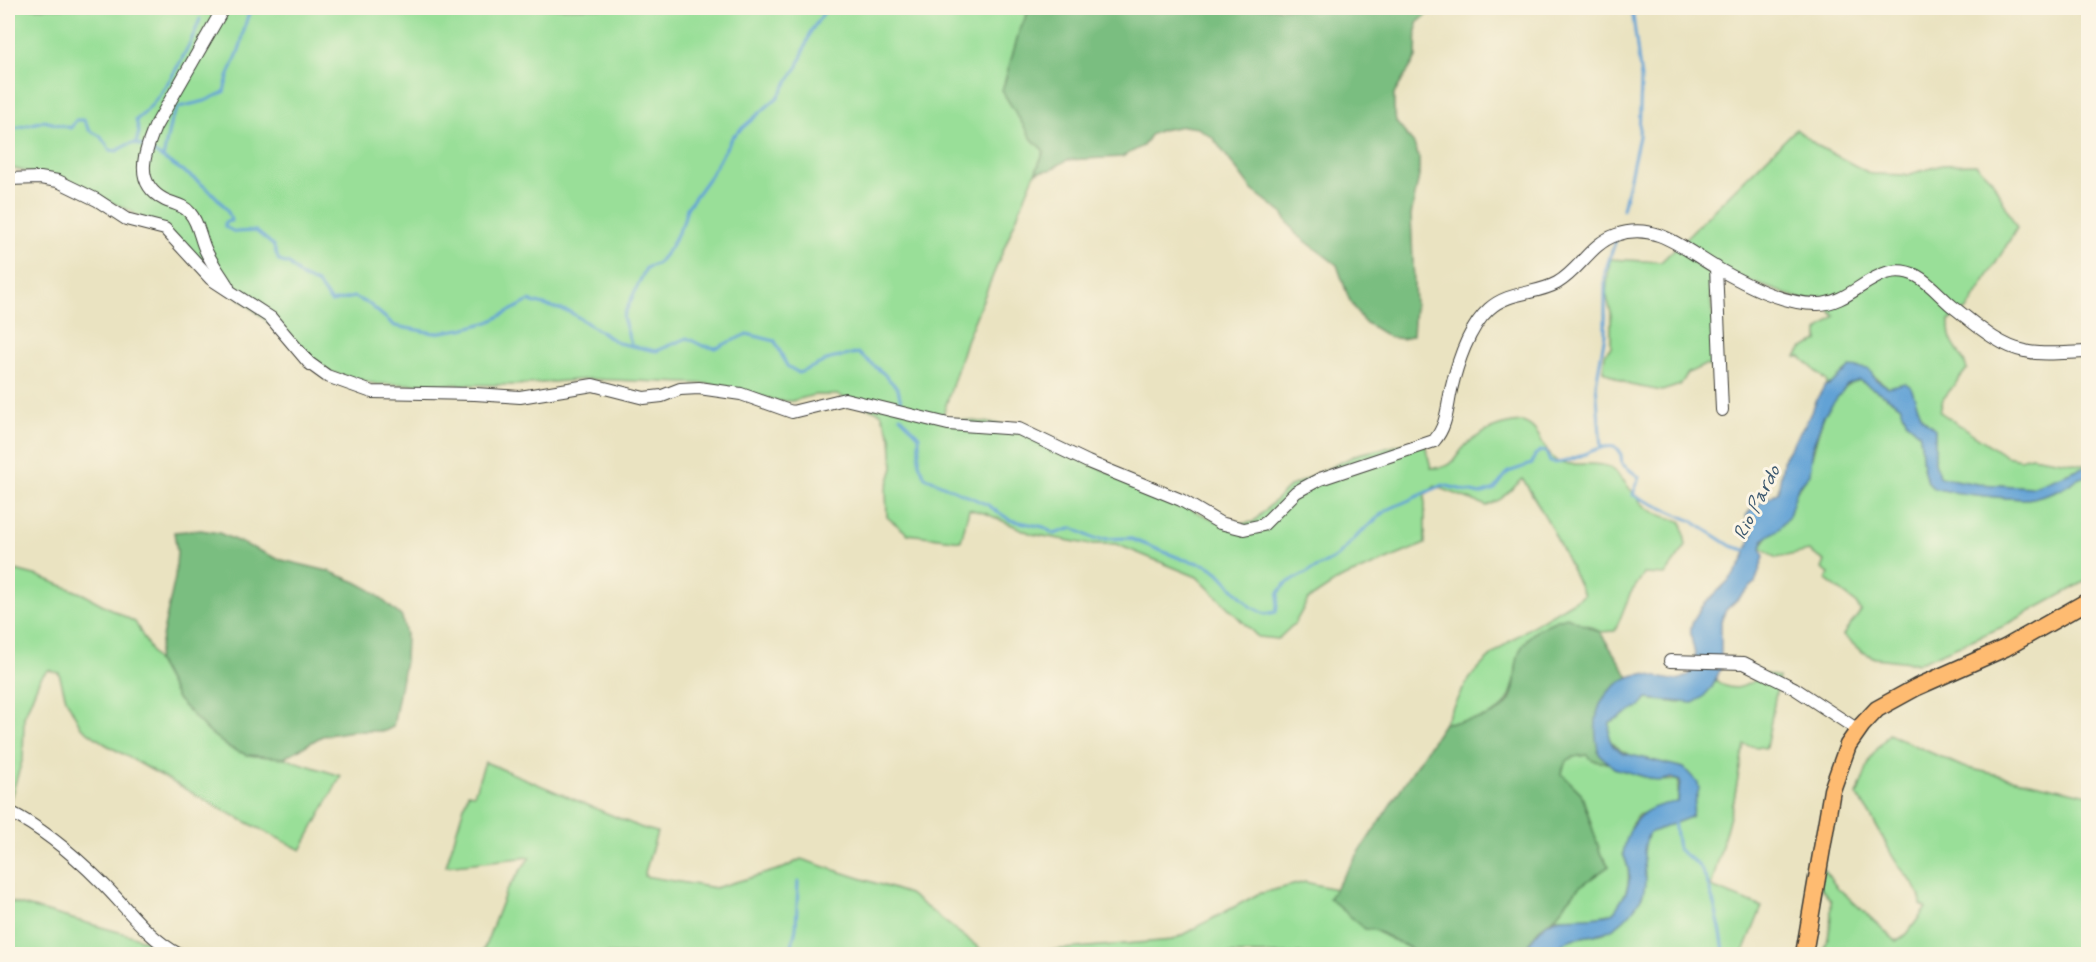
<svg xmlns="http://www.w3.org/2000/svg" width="2096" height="962" viewBox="0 0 2096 962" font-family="Mynerve,sans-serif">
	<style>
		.green { fill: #99df98; stroke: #5a7e5a; stroke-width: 1.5 }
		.forest { fill: #7abe80; stroke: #4b6d4e; stroke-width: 1.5 }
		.water { fill: #62a2d5; stroke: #3f5f78; stroke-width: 1.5 }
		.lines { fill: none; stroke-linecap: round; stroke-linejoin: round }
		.stream { stroke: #62a2d5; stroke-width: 3 }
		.minor-casing { stroke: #3b3a35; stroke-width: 14 }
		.major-casing { stroke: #3b3a35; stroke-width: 19 }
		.minor { stroke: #fff; stroke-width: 12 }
		.major { stroke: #febb71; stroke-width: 16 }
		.labels { text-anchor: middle; stroke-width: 6; stroke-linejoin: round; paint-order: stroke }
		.water-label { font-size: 20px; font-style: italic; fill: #3c586f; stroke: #fcf5e5 }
	</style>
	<rect width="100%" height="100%" fill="#fcf5e5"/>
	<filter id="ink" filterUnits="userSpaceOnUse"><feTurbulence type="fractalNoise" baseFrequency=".0167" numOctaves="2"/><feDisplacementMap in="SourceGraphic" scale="12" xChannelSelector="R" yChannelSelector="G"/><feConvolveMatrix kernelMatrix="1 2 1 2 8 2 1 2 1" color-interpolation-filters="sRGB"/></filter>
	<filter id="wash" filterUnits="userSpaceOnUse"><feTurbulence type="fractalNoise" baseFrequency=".008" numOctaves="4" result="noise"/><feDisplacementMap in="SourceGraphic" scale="24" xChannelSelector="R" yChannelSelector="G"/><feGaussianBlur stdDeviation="1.35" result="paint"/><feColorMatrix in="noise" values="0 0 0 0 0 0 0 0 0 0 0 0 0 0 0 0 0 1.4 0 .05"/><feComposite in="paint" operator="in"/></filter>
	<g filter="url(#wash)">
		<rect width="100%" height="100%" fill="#eae3c1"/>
		<g class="green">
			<path d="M 8,8 L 1030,8 L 1019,32 L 1032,139 L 1044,151 L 966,341 L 943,415 L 951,419 L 1002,424 L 1228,526 L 1253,522 L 1289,487 L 1358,454 L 1424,440 L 1431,468 C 1457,468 1452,458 1467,444 C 1483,431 1502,423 1522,422 C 1543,428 1541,452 1558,462 C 1567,467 1597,461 1609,467 C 1624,476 1633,497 1647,508 C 1656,515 1671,518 1682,522 L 1686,546 L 1665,575 L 1644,574 L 1630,594 L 1615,631 L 1600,632 L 1586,624 L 1516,666 C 1514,717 1488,719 1444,723 C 1454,706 1463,685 1476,671 C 1506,638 1547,618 1584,595 L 1549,523 L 1523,479 L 1501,499 L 1487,506 L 1435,486 L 1425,495 L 1425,544 L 1340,579 L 1308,600 L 1295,623 L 1278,639 L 1258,637 L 1197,577 L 1116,544 L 1087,544 L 1032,534 L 987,514 L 969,509 L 961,541 L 908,534 L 887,517 L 886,490 L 893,468 L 891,437 L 881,413 L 838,395 L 814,395 L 792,401 L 778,401 L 710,384 L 589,379 L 515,385 L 376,384 L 325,371 L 188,254 L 131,211 L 59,180 L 8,167 Z"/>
			<path d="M 1796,129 L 1818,146 L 1871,174 L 1907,175 L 1942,165 L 1976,164 L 1992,180 L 2017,228 L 1968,309 L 1949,321 C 1948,348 1960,347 1967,369 L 1943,399 L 1940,412 L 2006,456 L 2020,459 L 2031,456 L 2088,465 L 2032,487 L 1977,484 L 1939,477 L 1935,462 L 1935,429 L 1922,418 L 1910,387 L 1888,387 L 1870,373 L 1850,367 L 1831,384 L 1825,386 L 1827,382 L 1801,357 L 1796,357 L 1801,349 L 1818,341 L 1818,331 L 1835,316 L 1827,308 L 1714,269 L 1709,285 L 1719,370 L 1705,365 L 1688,373 L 1680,385 L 1662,391 L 1630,385 L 1603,371 L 1605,354 L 1611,347 L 1611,313 L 1606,293 L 1610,259 L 1661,262 Z"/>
			<path d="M 1859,380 L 1900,405 L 1907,422 L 1919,433 C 1924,449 1919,474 1932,487 C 1938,492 2023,501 2033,498 C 2043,495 2056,492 2064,487 C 2075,482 2076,476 2088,476 L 2088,580 L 2002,627 L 1918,663 L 1875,658 L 1861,651 L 1843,635 L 1861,611 L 1855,602 L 1826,580 L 1829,574 L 1822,569 L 1825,561 L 1809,551 L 1776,558 L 1761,547 C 1767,532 1780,530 1788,517 C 1792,510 1792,502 1795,495 C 1797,487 1804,483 1807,476 C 1818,441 1819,396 1859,380 Z"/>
			<polygon points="8,568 38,576 83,594 135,622 178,700 209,732 228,747 247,755 284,758 341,776 301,850 219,808 105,744 81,727 66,699 59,673 48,670 40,678 24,717 23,758 8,807"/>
			<path d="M 1766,674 L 1779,677 L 1766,748 L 1744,745 L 1734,800 L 1711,887 L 1762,907 L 1743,954 L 1554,954 L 1566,940 L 1604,933 L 1645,881 L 1642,846 L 1649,833 L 1691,817 L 1684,768 C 1663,764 1595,756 1610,722 L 1640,707 L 1647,699 L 1680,703 L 1712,687 L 1716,680 C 1733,696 1749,684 1766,674 Z"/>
			<path d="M 1889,734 L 1963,767 L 2088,795 L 2088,954 L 1820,954 C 1831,941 1831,919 1831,901 L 1817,883 L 1823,869 L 1836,886 L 1896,941 L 1907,934 L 1926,908 L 1921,905 C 1921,886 1902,873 1893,857 C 1881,834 1872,816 1857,795 L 1871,757 Z"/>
			<path d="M 1588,755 L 1594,761 L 1609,763 L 1614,768 L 1659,781 L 1678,780 L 1678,803 L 1638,815 L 1631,825 L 1630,838 L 1623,854 C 1634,877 1628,893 1614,913 L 1590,918 L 1554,918 L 1579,887 L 1609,866 L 1601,855 L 1581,793 L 1562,775 L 1563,765 L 1569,757 Z"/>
			<polygon points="485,762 642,828 657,832 644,876 715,888 784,868 801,859 909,894 987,954 482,954 506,891 530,857 446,866 468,793 474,794"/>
			<polygon points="1305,882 1335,889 1330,899 1381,934 1421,954 1004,954 1173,940 1258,894"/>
			<polygon points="8,901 133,936 180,954 8,954"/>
		</g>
		<g class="forest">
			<polygon points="1030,8 1435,8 1417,23 1416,58 1394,94 1394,109 1396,122 1414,144 1419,158 1419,176 1411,215 1415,306 1413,335 1403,339 1389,337 1363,321 1349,299 1337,265 1296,234 1281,212 1252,190 1213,138 1198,128 1183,126 1161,130 1150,135 1143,146 1122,157 1067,160 1050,170 1036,172 1044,151 1032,139 1002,91 1019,32"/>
			<polygon points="201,530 219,533 278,559 328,571 356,582 371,590 402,617 406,635 405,661 393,727 385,731 352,731 322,736 284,758 247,755 228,747 209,732 178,700 157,660 175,578 177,552 174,532"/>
			<path d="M 1567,617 L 1600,632 L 1629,677 L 1618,683 L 1599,753 L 1609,763 L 1593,761 L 1588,755 C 1572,756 1564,758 1562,774 L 1581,793 L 1601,855 L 1609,866 L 1579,887 L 1554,918 L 1539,929 L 1522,954 L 1421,954 L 1375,930 L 1365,929 L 1329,898 L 1444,723 C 1464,721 1497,720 1509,701 C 1515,691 1515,680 1516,669 C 1518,638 1539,625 1567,617 Z"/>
		</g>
		<path class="water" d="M 1850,367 L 1869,369 L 1875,379 L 1888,387 L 1905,383 L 1911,387 L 1922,418 L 1935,429 L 1935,462 L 1939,477 L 1977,484 L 2032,487 L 2088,465 L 2088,476 C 2076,477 2075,482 2064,487 C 2056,492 2043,495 2033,498 C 2023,501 1938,492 1932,487 C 1919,474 1924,449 1919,433 L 1907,422 L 1900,405 L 1859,380 L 1847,385 L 1824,415 L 1813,446 L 1810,474 L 1798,487 L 1789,516 L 1780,528 L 1764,539 L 1761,547 L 1764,557 L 1755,583 L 1726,610 L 1721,621 L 1721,668 L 1712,687 L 1702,698 L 1693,703 L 1647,699 L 1640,707 L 1610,722 L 1609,738 L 1613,746 L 1623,753 L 1684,768 L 1698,783 L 1699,789 L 1691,817 L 1649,833 C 1637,858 1652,882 1640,900 C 1631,914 1619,928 1602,933 C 1583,939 1566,934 1554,954 L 1522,954 C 1554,904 1556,923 1607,915 C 1616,912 1616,908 1621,901 C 1631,886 1632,872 1623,854 C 1629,820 1642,806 1678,802 L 1680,781 L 1672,778 L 1659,781 L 1614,768 L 1599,754 C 1592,726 1594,697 1622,681 C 1628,677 1635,674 1643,674 C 1659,675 1678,688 1691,672 C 1703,658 1686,640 1692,624 C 1699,605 1717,593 1730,579 C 1742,567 1747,549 1753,534 L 1746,516 C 1754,502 1767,502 1778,491 L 1784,457 L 1806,423 L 1819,395 L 1825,386 L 1831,384 Z"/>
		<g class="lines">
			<g class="stream">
				<path d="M 8,130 L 44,121 L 71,128 L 76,120 L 84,120 L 89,130 L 100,136 L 110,150 L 117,151 C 127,145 130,140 144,147"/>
				<path d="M 136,143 L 139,132 L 136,120 C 161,102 189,49 200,19"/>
				<path d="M 150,150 C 171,164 227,194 231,221 L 225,222 L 225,227 L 235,232 L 256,231 L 273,245 L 279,261 L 289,264 L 302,277 L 317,283 L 331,302 L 354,297 L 369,304 L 395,326 L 434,333 L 462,329 L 489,322 L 529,301 L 570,312 L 618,343 L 656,351 L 687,338 L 703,346 L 716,348 L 747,334 L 775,341 L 787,366 L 799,373 L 830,359 L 858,353 L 883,373 L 898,389 L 901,402"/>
				<path d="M 163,158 L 171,120 L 179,107 L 205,101 L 224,92 C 227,75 234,65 239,50 C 245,35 243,21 252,8"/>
				<polyline points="1623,209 1639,136 1641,79 1632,8"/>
				<polyline points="631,344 623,317 646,268 658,263 670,248 683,223 687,208 710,176 733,136 778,97 798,66 811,31 827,8"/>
				<path d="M 900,416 L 919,436 L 919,463 L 925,477 L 988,505 L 1010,520 L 1044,527 L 1054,534 L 1073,528 L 1094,539 L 1129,538 L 1182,559 L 1207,565 L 1218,572 L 1250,606 L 1265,614 L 1276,612 L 1279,593 L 1285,584 L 1337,557 L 1361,532 L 1387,510 L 1443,485 L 1480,494 L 1495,489 L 1508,472 L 1532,464 L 1535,455 L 1540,451 L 1546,452 L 1550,462 C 1570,468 1606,436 1619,450 C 1622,454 1621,460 1622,464 L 1639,477 L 1633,495 L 1692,521 L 1731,546 L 1749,551"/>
				<polyline points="1601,447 1596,384 1605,334 1605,272 1616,239"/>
				<path d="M 1674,821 L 1678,849 C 1685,856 1695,860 1700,868 C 1710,881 1723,937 1724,954"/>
				<polyline points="790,954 796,928 798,882"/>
			</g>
		</g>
	</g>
	<g filter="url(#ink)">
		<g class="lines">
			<defs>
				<g id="minor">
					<path d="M 220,14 L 155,127 C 144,154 133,183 165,200 C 174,204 184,205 190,213 C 199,223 200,239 206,251 C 212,264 221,275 228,287"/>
					<path d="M 8,179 L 40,178 L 58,181 L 97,200 L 126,219 L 165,229 L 211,279 L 271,318 L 309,363 L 327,376 L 372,392 L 475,394 L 520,397 L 593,385 L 644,398 L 662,396 L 680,389 L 699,388 L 741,394 L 792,412 L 845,399 L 948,424 L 1019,429 L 1088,462 L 1181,500 L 1220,523 L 1244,529 L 1263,525 L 1296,492 L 1320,479 L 1434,441 C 1447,426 1447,408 1451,390 C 1457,364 1469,327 1489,309 C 1509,291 1535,295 1557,283 C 1580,270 1590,244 1616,235 C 1655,221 1684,249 1715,267 C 1745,284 1782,304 1817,304 C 1854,305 1878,256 1917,276 C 1930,283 1941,297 1952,306 C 1973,322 1998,346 2025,351 C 2044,356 2069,352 2088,352"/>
					<polyline points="1716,267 1722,410"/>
					<polyline points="1670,661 1744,663 1794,688 1858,730"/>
					<path d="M 8,811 C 42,828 73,854 100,881 C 127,907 145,936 178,954"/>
				</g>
				<polyline id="major" points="1804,954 1832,790 1848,745 1862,725 1877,709 1917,687 2005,648 2088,601"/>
			</defs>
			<use href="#minor" class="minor-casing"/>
			<use href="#major" class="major-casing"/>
			<use href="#minor" class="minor"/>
			<use href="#major" class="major"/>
		</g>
	</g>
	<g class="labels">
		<g class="water-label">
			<text transform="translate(1756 502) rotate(-63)" y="7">Rio Pardo</text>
		</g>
	</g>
	<rect width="2096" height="962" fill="none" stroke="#fcf5e5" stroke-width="30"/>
</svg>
